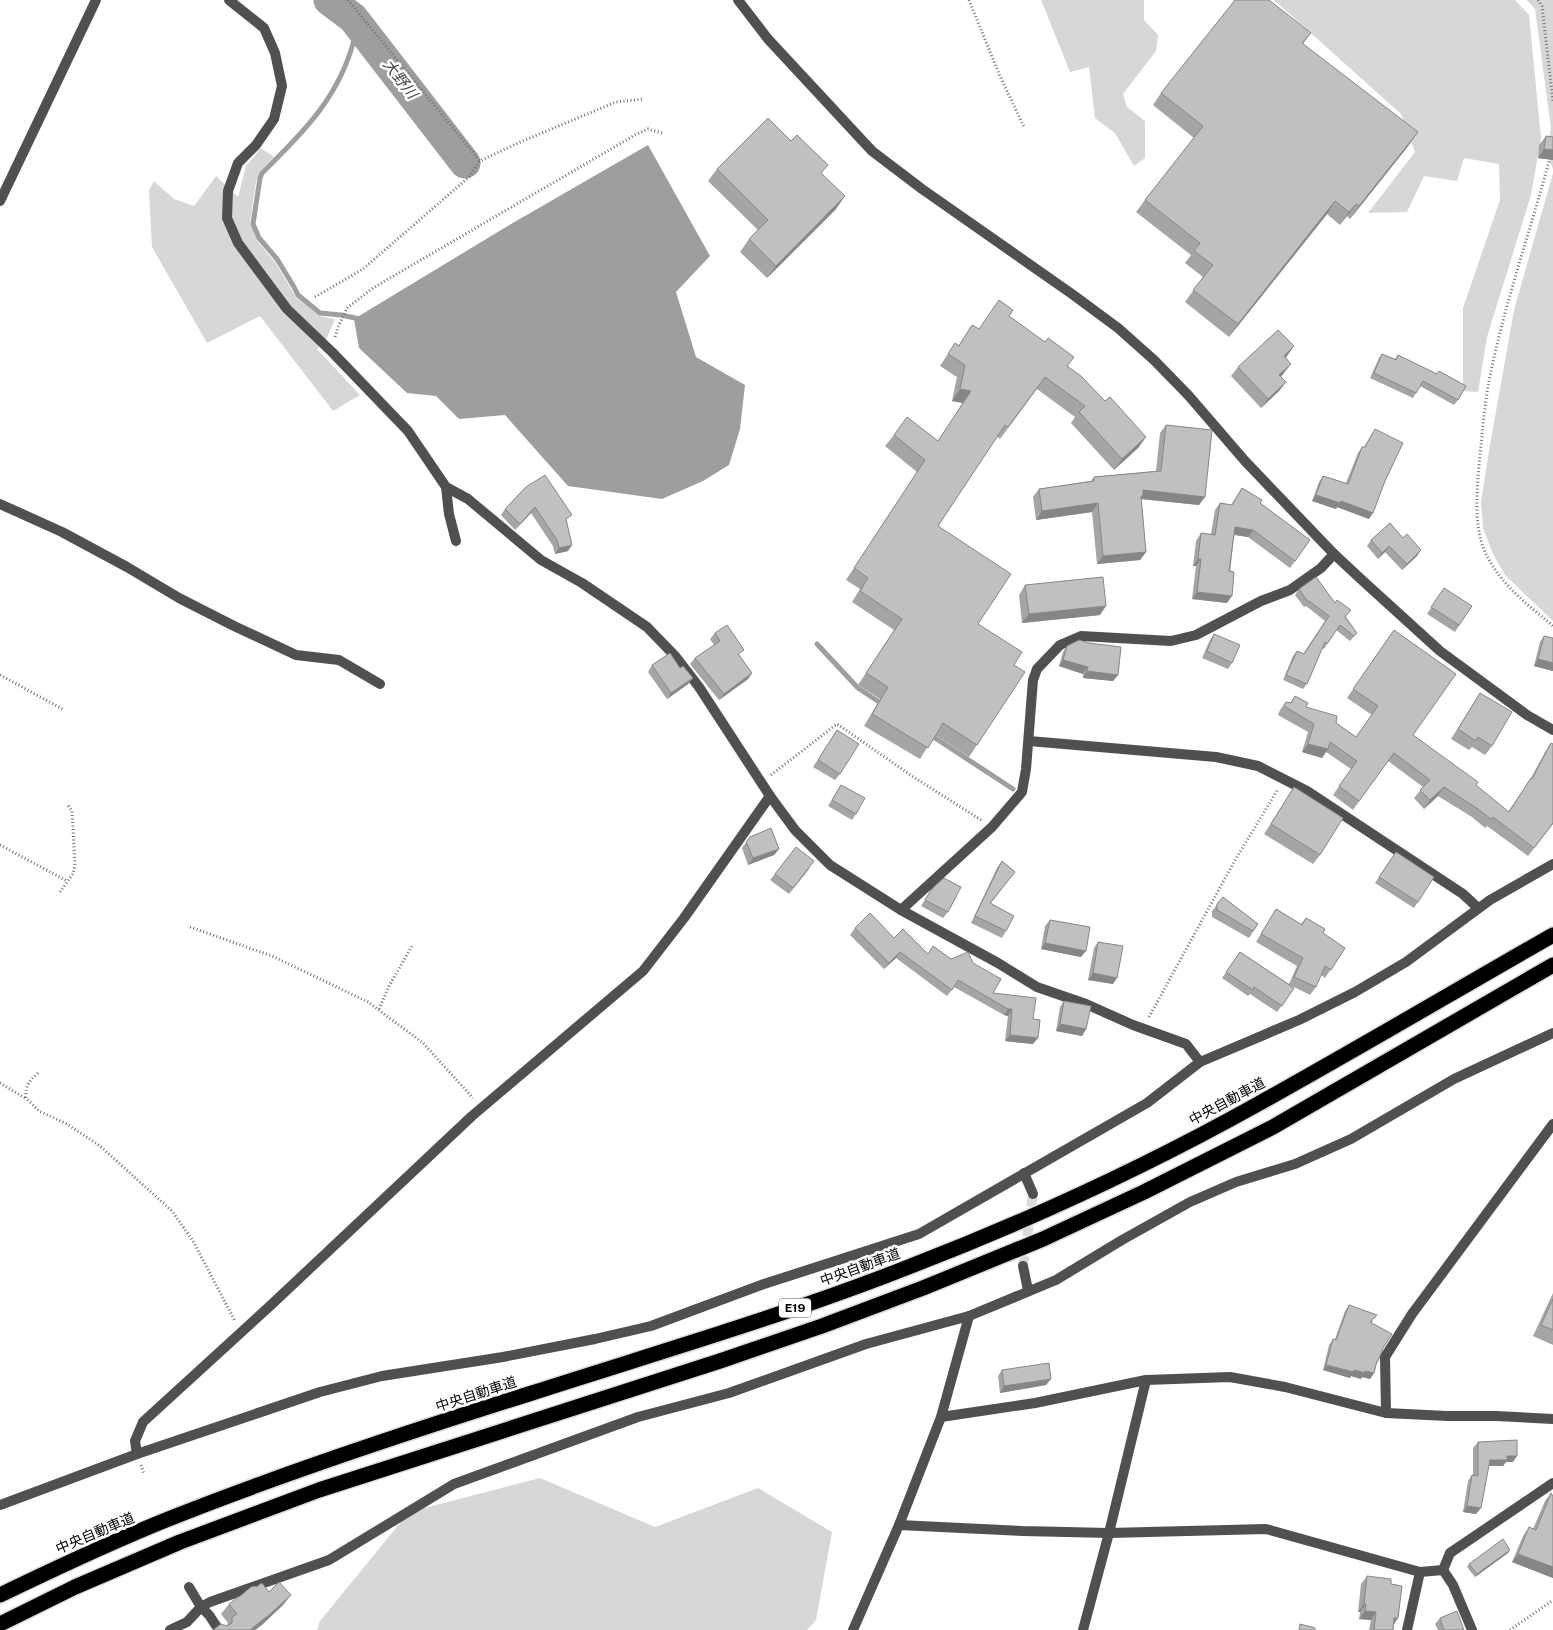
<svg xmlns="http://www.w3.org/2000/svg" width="1553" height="1630" viewBox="0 0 1553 1630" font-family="'Public Sans','Noto Sans JP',sans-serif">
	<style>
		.green { fill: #d7d7d7 }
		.water { fill: #9e9e9e }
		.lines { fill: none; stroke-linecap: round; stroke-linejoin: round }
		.stream { stroke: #9e9e9e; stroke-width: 5 }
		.river { stroke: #9e9e9e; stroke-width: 31 }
		.minor-tunnel { stroke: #d9d9d9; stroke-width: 10; stroke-dasharray: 10 5; stroke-linecap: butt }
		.motorway-casing { stroke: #dbdbdb; stroke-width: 18 }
		.path { stroke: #727272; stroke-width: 3; stroke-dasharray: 1 2.5; stroke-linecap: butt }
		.minor { stroke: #505050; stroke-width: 10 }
		.tertiary { stroke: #505050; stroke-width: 10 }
		.motorway { stroke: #000; stroke-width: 15 }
		.wall { fill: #a5a5a5 }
		.shaded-wall { fill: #868686 }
		.building { fill: #c0c0c0; stroke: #868686 }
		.labels { text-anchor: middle; stroke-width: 5; stroke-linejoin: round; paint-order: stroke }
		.shield { fill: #fff; stroke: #4c4c4c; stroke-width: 1 }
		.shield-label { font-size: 12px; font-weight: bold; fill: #000 }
		.street-label { font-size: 14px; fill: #000; stroke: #fff }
		.water-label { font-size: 15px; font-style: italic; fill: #3f3f3f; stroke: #fff }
	</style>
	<rect width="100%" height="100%" fill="#fff"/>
	<g class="green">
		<polygon points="1041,0 1144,0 1144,20 1158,35 1156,51 1123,94 1127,107 1145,121 1145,158 1134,166 1115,133 1095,118 1089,67 1070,72"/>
		<polygon points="1274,0 1515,0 1529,15 1541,138 1531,195 1487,337 1478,392 1463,391 1463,308 1500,200 1499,164 1464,158 1457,181 1424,176 1407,212 1368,213 1415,152 1401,114"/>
		<polygon points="1527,0 1553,0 1553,169 1547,154 1551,128 1535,9"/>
		<polygon points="261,148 274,157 260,171 256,181 250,223 258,242 275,262 296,297 320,316 335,319 327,338 317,349 360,395 333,411 260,316 207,343 152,247 149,190 154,181 174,199 194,206 216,176 238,197 246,166"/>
		<polygon points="1553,173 1553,621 1505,575 1493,554 1483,528 1481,502 1489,451 1514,310"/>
		<polygon points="540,1478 655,1527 758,1488 832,1532 816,1620 807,1630 317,1630 320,1621 409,1512"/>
	</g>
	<polygon class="water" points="648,145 710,256 676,292 696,357 745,385 740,429 729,465 703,481 662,499 568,486 505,415 459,419 436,396 407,393 359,348 354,319 506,227"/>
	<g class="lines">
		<g class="stream">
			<path d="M 353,18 L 350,28 L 355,36 C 341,95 304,132 262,173 L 260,178 L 253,224 L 259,238 L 277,259 L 294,287 L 298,295 L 320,313 L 341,315 L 360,319"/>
			<polyline points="817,644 858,688 882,704"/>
			<polyline points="929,734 1013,789"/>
		</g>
		<polyline class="river" points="329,0 353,18 465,163"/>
		<polyline class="minor-tunnel" points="1023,1266 1033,1194"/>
		<defs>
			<g id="motorway">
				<path d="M 0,1595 C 56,1568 113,1541 171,1518 C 289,1471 411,1431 532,1393 C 659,1352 787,1315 911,1266 C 1030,1220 1147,1166 1258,1104 C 1357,1049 1455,991 1553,935"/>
				<polyline points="0,1624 75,1587 180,1542 319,1490 720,1361 822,1326 923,1288 1043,1239 1144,1192 1273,1127 1553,965"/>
			</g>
		</defs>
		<use href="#motorway" class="motorway-casing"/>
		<g class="path">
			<polyline points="348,0 480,161 518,143 616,102 643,99"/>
			<polyline points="969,0 999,74 1024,127"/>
			<polyline points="1538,0 1542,6 1553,101"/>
			<path d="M 1550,158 C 1530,232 1504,305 1489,381 C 1484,408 1482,437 1479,465 C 1477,492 1474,521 1483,547 C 1496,581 1527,604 1553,626"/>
			<polyline points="315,297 363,269 469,177 480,161"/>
			<polyline points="335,337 338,327 347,308 373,288 635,135 648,129 662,133"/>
			<polyline points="0,675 64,710"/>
			<polyline points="771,775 837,724 912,776 981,820"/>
			<polyline points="0,845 67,881"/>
			<polyline points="60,892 73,874 75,865 72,811 67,804"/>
			<polyline points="190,927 272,956 368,1002 423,1043 473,1098"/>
			<polyline points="379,1009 389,986 412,946"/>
			<polyline points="1149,1017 1234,862 1278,789"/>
			<path d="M 38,1073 C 29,1081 25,1086 26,1098 L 39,1111 L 67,1124 L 100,1146 L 172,1211 L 193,1241 L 235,1321"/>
			<polyline points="0,1083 25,1098"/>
			<polyline points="141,1465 144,1474"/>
			<polyline points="1510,1630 1553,1600"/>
		</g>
		<g class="minor">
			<polyline points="229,0 264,28 275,53 282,86 274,119 256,145 238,163 228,191 227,218 238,243 287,309 332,352 408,431 446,487 468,499 541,560 582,583 647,627 676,657 699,687 770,796 795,830 830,865 901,910 998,963 1037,987 1086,1004 1133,1025 1186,1044 1200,1062"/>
			<polyline points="0,201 96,0"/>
			<polyline points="446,487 449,514 456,541"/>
			<polyline points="0,504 62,532 127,567 179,598 234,626 296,655 339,660 380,684"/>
			<polyline points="1029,741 1216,757 1258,766 1307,791 1463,894 1478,908"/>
			<polyline points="901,910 992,827 1022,792 1026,769 1033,680 1037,669 1060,645 1081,636 1171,641 1196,635 1261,601 1290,590 1321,568 1334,554"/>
			<polyline points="1024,1173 1033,1194"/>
			<polyline points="1023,1266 1028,1290"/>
			<polyline points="1386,1413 1385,1357 1412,1314 1553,1124"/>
			<polyline points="941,1417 1035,1403 1146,1380 1230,1377 1285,1387 1386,1413 1447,1416 1496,1416 1553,1419"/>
			<polyline points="137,1454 135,1441 143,1422 271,1305 472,1116 643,971 684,918 770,796"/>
			<polyline points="0,1505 137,1454 320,1392 382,1376 503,1357 595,1339 651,1326 764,1284 919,1234 1147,1103 1200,1062 1299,1020 1355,992 1406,962 1490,900 1553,864"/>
			<polyline points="899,1525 1023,1531 1109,1533 1266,1529 1420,1572 1443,1570"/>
			<polyline points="1443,1570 1450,1553 1553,1483"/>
			<polyline points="1443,1570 1453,1585 1472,1630"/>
			<polyline points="189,1587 201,1607 209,1615 219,1630"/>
			<polyline points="170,1630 187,1622 201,1607 210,1602 329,1560 454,1484 638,1417 729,1393 866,1344 969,1316 1056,1280 1122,1240 1190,1202 1236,1182 1295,1164 1351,1139 1454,1079 1553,1033"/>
			<polyline points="853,1630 899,1525 941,1417 969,1316"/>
			<polyline points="1083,1630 1109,1533 1146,1380"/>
			<polyline points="1407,1630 1420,1572"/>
		</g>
		<polyline class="tertiary" points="738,0 768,39 872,151 922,189 1072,294 1118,328 1155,361 1189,396 1245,461 1334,554 1363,581 1440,651 1527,715 1553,730"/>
		<use href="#motorway" class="motorway"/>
	</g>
	<g class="wall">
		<polygon points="1311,33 1303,44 1409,145 1350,219 1347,216 1340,225 1327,214 1229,337 1185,302 1203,277 1185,263 1191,255 1136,212 1145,200 1194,138 1153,105 1161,93"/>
		<polygon points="1546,136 1553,137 1553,160 1538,158 1539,145"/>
		<polygon points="717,169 822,174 836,209 767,278 740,252 749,239 758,230 708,181"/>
		<polygon points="1009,316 1068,366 1105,401 1146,437 1138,448 1114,470 1071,423 1075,417 1037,389 1000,439 997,436 938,526 978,624 1014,665 977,745 969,757 935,735 920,759 864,726 880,699 858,685 894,630 852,602 860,589 846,580 917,472 885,446 894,435 938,441 963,403 952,401 957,377 940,366 955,343 959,345 972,325 979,329"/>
		<polygon points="1382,354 1395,359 1398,355 1458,400 1454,405 1420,386 1413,398 1370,378 1379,358"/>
		<polygon points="1287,356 1285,358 1284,373 1281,377 1286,382 1279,391 1261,408 1231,376 1238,367"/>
		<polygon points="1166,425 1199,505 1141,499 1146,552 1140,560 1097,564 1092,512 1036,520 1033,497 1039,489 1091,481 1094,477 1156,471 1160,433"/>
		<polygon points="1375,429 1385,481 1369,519 1337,507 1336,509 1312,501 1319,482 1323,476 1346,483 1358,453 1362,447 1364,447"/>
		<polygon points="526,487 567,521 568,551 555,554 553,546 531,513 515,530 501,515 505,509"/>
		<polygon points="1242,488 1260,503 1310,540 1290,568 1248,537 1234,535 1227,603 1192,599 1196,566 1193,566 1196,541 1201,533 1211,534 1215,510 1220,503 1231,505"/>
		<polygon points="1390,523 1417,556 1402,570 1385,552 1378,559 1367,546 1371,540"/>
		<polygon points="1025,585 1100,615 1022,623 1019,595"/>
		<polygon points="1444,588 1472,606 1455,632 1427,614"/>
		<polygon points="1299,589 1346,617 1357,633 1350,641 1336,630 1324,649 1322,648 1307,684 1303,689 1283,680 1293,656 1297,651 1303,654 1325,621 1306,606 1304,607 1295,595"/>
		<polygon points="1394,630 1413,735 1508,812 1531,778 1545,752 1551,743 1553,744 1553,824 1528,856 1487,826 1485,828 1472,817 1438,796 1424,809 1414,798 1423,787 1388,761 1353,810 1333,795 1351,769 1326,752 1322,758 1302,752 1308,732 1278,715 1280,710 1286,702 1290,703 1295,696 1306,707 1336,723 1356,737 1372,715 1347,698"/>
		<polygon points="715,633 740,656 752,673 748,679 719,700 690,664 695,658 714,645 710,639"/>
		<polygon points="1214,634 1232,663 1228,669 1202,658 1210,640"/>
		<polygon points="1544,636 1553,671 1534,666 1540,642"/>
		<polygon points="1067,646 1118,675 1113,681 1083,678 1083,674 1059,666 1063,652"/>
		<polygon points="652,665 680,668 693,678 688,684 667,699 648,672"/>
		<polygon points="1480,693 1492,746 1485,755 1472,747 1469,750 1451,739"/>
		<polygon points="837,730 840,774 835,780 813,767"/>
		<polygon points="841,785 856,814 852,820 828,806"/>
		<polygon points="1294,787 1320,855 1313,864 1264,834"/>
		<polygon points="750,837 779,849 774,855 748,865 742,848"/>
		<polygon points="1396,852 1434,877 1414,908 1375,883"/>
		<polygon points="1002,861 1015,872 991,903 1006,931 1002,938 971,923 997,868"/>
		<polygon points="810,868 789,894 770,880 775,874"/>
		<polygon points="931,890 948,912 943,918 921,906"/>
		<polygon points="1223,897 1258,924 1249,938 1212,917 1212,911"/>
		<polygon points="1276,909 1301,924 1306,918 1323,933 1345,948 1325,978 1321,975 1316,987 1310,995 1290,985 1294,988 1277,1012 1250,994 1248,996 1222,978 1240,952 1289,984 1297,966 1256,942"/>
		<polygon points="1050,920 1081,957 1041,949 1045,926"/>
		<polygon points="855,928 894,938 928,954 973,963 993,993 1033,1019 1033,1044 1005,1041 1008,1016 1004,1015 954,987 947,996 896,958 884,969 850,935"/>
		<polygon points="1098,942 1113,984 1088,980 1094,948"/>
		<polygon points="1064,1001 1086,1029 1082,1036 1056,1031 1060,1007"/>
		<polygon points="1553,1293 1553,1345 1533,1336"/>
		<polygon points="1349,1305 1373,1321 1371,1323 1383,1348 1376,1365 1374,1373 1370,1379 1362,1377 1361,1379 1351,1376 1350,1378 1323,1370 1329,1345 1333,1339 1335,1339 1345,1311"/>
		<polygon points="1002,1370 1046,1385 1000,1393 998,1376"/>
		<polygon points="1478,1442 1513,1462 1506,1462 1503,1466 1489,1466 1476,1514 1463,1512 1468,1481 1472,1475 1473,1475 1473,1448"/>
		<polygon points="1551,1493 1553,1578 1512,1562 1523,1536 1529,1527 1533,1529 1545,1501"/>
		<polygon points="1508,1553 1475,1577 1467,1567 1469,1564"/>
		<polygon points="1367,1576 1391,1584 1393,1630 1369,1630 1371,1620 1359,1619 1360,1612 1358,1612 1361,1584"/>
		<polygon points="269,1592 283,1605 255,1630 213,1630 226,1626 228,1623 221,1614 229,1604 239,1597"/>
		<polygon points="1440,1618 1464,1630 1438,1630 1435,1624"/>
	</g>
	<g class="shaded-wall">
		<polygon points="1418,132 1409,145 1350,219 1359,206"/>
		<polygon points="1544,149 1553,150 1553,160 1538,158"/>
		<polygon points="845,196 836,209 767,278 776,266"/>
		<polygon points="1335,201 1327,214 1229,337 1238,324"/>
		<polygon points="1356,204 1347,216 1340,225 1349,212"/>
		<polygon points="1294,346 1287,356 1277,366 1284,356"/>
		<polygon points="1291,364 1284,373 1273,384 1279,375"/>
		<polygon points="1286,382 1279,391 1261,408 1268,399"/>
		<polygon points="960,389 971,391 963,403 952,401"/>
		<polygon points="1146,437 1138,448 1114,470 1122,459"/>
		<polygon points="1143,490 1205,497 1199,505 1141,499 1137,505"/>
		<polygon points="1316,495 1341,501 1373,513 1369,519 1337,507 1336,509 1312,501"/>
		<polygon points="1098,503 1092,512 1036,520 1042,511"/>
		<polygon points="535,507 531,513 515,530 520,524"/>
		<polygon points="1235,527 1253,530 1248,537 1230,534"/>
		<polygon points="572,545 568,551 555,554 559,548"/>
		<polygon points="1389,546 1385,552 1378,559 1382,553"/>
		<polygon points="1421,550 1417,556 1402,570 1407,564"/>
		<polygon points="1146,552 1140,560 1097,564 1103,556"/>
		<polygon points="1198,559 1201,559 1196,566 1193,566"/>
		<polygon points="1197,592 1232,596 1227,603 1192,599"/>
		<polygon points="1106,606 1100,615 1022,623 1029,614"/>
		<polygon points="1538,659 1553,663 1553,671 1534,666"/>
		<polygon points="1063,660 1088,667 1083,674 1059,666"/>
		<polygon points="1087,671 1118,675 1113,681 1083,678"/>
		<polygon points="752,673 748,679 719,700 724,694"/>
		<polygon points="693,678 688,684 667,699 671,693"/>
		<polygon points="1308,744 1328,749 1322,758 1302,752"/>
		<polygon points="1444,787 1438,796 1424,809 1430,800"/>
		<polygon points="779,849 774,855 748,865 753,858"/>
		<polygon points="1045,943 1086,951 1081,957 1041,949"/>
		<polygon points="900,952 896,958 884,969 889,963"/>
		<polygon points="1093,973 1117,978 1113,984 1088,980"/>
		<polygon points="1008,1009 1012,1009 1008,1016 1004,1015"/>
		<polygon points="1060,1024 1086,1029 1082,1036 1056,1031"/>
		<polygon points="1010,1035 1038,1038 1033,1044 1005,1041"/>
		<polygon points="1326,1365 1354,1370 1365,1371 1374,1373 1370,1379 1362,1377 1361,1379 1351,1376 1350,1378 1323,1370"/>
		<polygon points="1051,1379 1046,1385 1000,1393 1004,1386"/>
		<polygon points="1507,1456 1517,1456 1513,1462 1506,1462 1503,1466 1485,1466 1490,1460"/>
		<polygon points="1467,1506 1481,1508 1476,1514 1463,1512"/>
		<polygon points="1510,1550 1508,1553 1475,1577 1477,1574"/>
		<polygon points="1518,1554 1553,1567 1553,1578 1512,1562"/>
		<polygon points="291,1595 283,1605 262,1625 255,1630 250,1630"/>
		<polygon points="1364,1604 1366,1604 1360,1612 1358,1612"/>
		<polygon points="1365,1611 1376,1612 1371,1620 1359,1619"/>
		<polygon points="1394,1618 1398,1618 1393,1626"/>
	</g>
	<g class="building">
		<polygon points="1235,0 1269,0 1311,33 1302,43 1418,132 1359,206 1356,204 1349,212 1335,201 1238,324 1193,290 1213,265 1194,251 1200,243 1145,200 1203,126 1161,93"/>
		<polygon points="768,118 791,141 797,135 828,165 821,173 845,196 776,266 749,239 768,220 717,169"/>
		<polygon points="1546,136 1553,137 1553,150 1544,149"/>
		<polygon points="999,300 1013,310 1009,316 1045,342 1048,338 1074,357 1067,366 1081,376 1105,401 1110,397 1146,437 1122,459 1079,412 1085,406 1045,377 1008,427 1005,425 938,526 1011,574 978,624 1022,652 1014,665 1025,672 977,745 943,723 928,748 872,714 888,687 866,673 902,619 860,591 868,578 854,568 925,460 894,435 907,417 938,441 971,391 960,389 965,365 948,354 955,343 959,346 972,325 979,329"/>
		<polygon points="1278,330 1294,346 1284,356 1291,364 1279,375 1286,382 1268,399 1238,367"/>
		<polygon points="1382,354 1396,360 1398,355 1437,374 1439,371 1466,386 1458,400 1423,381 1416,393 1374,373"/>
		<polygon points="1166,425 1212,430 1205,497 1143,490 1143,496 1141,496 1146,552 1103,556 1098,503 1042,511 1039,489 1094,481 1094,477 1161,471"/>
		<polygon points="1375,429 1403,443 1385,481 1373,513 1341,501 1340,503 1316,495 1323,476 1348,484 1362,447 1365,447"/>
		<polygon points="545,475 572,515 566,519 572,545 559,548 557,540 535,507 520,524 505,509 526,487"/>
		<polygon points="1242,488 1262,500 1260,503 1310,540 1295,561 1253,530 1235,527 1229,571 1234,572 1232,596 1197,592 1201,559 1198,559 1201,533 1215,535 1220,503 1232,505"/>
		<polygon points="1390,523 1403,538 1407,534 1421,550 1407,564 1389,546 1382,553 1371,540"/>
		<polygon points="1103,577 1106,606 1029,614 1025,585"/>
		<polygon points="1316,577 1335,603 1337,600 1351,610 1345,617 1357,633 1354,636 1340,625 1327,644 1325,642 1307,684 1286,675 1297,651 1304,654 1329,616 1309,601 1308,602 1299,589"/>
		<polygon points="1444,588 1472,606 1459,625 1431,607"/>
		<polygon points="727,625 744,650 738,654 752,673 724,694 695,658 720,641 715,633"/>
		<polygon points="1394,630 1456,674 1413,735 1478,782 1476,785 1509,812 1531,778 1532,779 1551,743 1553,744 1553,823 1534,848 1493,817 1491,819 1478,809 1444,787 1430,800 1420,790 1430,780 1394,753 1359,801 1339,786 1357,761 1330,742 1328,749 1308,744 1314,724 1284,706 1286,702 1291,703 1295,696 1308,703 1306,707 1337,716 1336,723 1356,737 1378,706 1353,689"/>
		<polygon points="1214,634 1240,645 1232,663 1207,651"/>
		<polygon points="1544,636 1553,638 1553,663 1538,659"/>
		<polygon points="1079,640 1089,643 1121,647 1118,675 1087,671 1088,667 1063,660 1067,646"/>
		<polygon points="670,653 680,668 683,666 693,678 671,693 652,665"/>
		<polygon points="1480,693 1512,712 1492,746 1478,737 1476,741 1458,729"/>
		<polygon points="837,730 859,744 840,774 818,760"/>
		<polygon points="841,785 865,798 856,814 832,800"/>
		<polygon points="1294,787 1343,818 1320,855 1271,824"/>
		<polygon points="771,828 779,849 753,858 746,842 750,837"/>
		<polygon points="796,847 814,861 793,888 775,874"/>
		<polygon points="1396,852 1434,877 1418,902 1379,877"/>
		<polygon points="1002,861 1015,872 990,903 1014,916 1006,931 975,916"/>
		<polygon points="944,878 961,887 948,912 925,900 931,890"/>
		<polygon points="1223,897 1258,924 1253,931 1217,910 1217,904"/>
		<polygon points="1276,909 1302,925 1306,918 1325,929 1323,933 1345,948 1331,970 1325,966 1316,987 1294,977 1303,958 1261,934"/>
		<polygon points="870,913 894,938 903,929 928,954 933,946 951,959 968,952 973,963 1001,979 993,993 1036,998 1033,1019 1040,1020 1038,1038 1010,1035 1012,1009 1008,1009 958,980 952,990 900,952 889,963 855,928"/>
		<polygon points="1050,920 1090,927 1086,951 1045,943"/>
		<polygon points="1098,942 1123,946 1117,978 1093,973"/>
		<polygon points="1240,952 1294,988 1282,1006 1254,987 1253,990 1226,972"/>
		<polygon points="1064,1001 1091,1006 1086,1029 1060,1024"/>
		<polygon points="1553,1299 1553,1330 1541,1325"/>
		<polygon points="1349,1305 1377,1315 1370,1322 1392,1334 1383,1348 1378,1361 1377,1361 1374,1373 1365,1371 1365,1373 1354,1370 1354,1372 1326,1365 1333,1339 1336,1340"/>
		<polygon points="1049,1363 1051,1379 1004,1386 1002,1370"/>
		<polygon points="1517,1440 1517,1456 1507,1456 1507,1460 1490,1460 1481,1508 1467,1506 1472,1475 1478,1476 1478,1442"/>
		<polygon points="1551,1493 1553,1496 1553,1567 1518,1554 1529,1527 1536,1530"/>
		<polygon points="1503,1539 1510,1550 1477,1574 1469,1564"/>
		<polygon points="1367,1576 1391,1579 1391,1584 1402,1586 1398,1618 1394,1618 1393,1630 1374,1630 1376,1612 1365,1611 1366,1604 1364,1604"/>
		<polygon points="279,1582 291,1595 269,1615 250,1630 213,1630 221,1624 227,1626 232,1623 232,1617 237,1614 229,1604 239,1596 239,1597 251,1587 255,1586 256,1587 262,1583 269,1592"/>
		<polygon points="1457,1611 1464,1630 1444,1630 1440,1618"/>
		<polygon points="1300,1624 1315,1628 1315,1630 1299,1630"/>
	</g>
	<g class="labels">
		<rect class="shield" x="779" y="1298.5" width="32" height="19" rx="4"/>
		<g class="shield-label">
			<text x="795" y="1312">E19</text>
		</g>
		<g class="street-label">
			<text transform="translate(1227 1101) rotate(-28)" y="5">中央自動車道</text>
			<text transform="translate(860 1267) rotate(-20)" y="5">中央自動車道</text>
			<text transform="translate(476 1394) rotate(-18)" y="5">中央自動車道</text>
			<text transform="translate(95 1533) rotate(-23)" y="5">中央自動車道</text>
		</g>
		<g class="water-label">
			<text transform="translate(400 79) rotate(52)" y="5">大野川</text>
		</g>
	</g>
</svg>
